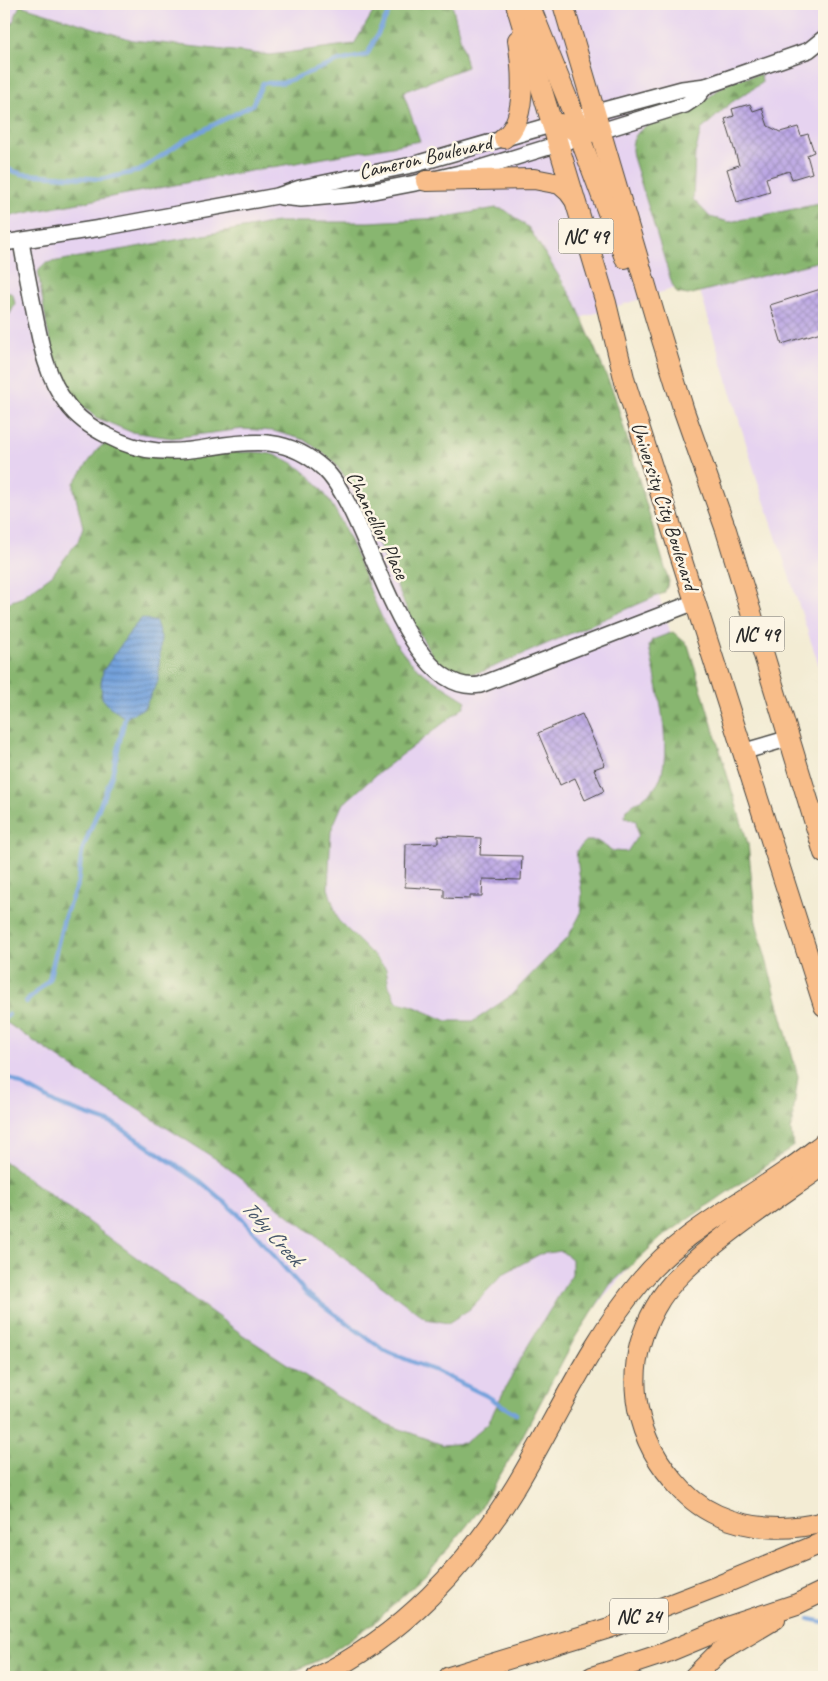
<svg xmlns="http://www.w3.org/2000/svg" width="828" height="1681" viewBox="0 0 828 1681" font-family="Caveat,sans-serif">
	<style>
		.built { fill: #e6d3f0 }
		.forest { fill: url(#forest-firs); stroke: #5a704d }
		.water { fill: url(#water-rules); stroke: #506684 }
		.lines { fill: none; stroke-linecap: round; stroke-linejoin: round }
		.stream { stroke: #74a2dc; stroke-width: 4.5 }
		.building { fill: url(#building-cross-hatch) }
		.minor-casing { stroke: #494844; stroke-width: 18 }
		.major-casing { stroke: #494844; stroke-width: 22 }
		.minor { stroke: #fff; stroke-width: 15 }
		.major { stroke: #f8bd89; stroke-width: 20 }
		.labels { text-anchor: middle; stroke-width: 5; stroke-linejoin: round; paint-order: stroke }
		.shield { fill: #fcf5e5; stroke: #6a6863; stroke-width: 1 }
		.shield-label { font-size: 20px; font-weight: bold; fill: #2b2b2b }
		.street-label { font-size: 21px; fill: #2b2b2b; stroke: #fcf5e5 }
		.water-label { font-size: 22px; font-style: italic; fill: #455569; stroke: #fcf5e5 }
	</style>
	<defs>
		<pattern id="forest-firs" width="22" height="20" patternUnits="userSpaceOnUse" patternTransform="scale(1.25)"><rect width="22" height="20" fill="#88b66f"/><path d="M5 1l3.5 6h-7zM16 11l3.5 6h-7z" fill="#6f945b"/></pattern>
		<pattern id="water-rules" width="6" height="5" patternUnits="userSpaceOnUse" patternTransform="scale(1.25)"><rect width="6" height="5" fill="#74a2dc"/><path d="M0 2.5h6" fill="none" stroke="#5f84b3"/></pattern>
		<pattern id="building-cross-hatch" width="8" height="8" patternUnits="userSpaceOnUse" patternTransform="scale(1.25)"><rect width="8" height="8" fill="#b59fe5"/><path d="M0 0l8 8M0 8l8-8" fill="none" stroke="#9382ba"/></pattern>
	</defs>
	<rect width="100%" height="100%" fill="#fcf5e5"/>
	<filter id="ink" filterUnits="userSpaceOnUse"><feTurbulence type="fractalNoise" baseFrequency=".02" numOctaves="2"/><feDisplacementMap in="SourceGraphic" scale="10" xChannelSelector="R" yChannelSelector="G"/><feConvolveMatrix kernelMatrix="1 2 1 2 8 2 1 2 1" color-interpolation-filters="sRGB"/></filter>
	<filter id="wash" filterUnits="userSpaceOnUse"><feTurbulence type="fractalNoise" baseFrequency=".0096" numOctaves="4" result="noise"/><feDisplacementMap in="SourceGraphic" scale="20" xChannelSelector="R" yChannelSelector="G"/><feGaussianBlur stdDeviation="1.12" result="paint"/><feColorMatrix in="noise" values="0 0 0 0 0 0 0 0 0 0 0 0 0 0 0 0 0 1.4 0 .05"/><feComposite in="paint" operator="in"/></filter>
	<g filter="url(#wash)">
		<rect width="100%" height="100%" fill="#f3ecd4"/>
		<polygon class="built" points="4,4 824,4 824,681 756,476 697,281 580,318 650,568 688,688 789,1081 299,1654 4,1677"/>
		<g class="forest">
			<polygon points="378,4 452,4 467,67 403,92 420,141 228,175 4,217 4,43 20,5 133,40 270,55 354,44"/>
			<path d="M 761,74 L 762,83 L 732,102 L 701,130 L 695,154 L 693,199 L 710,217 L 729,222 L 824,203 L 824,260 L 688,295 L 677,293 L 672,284 L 633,157 C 624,120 673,119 695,107 C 707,101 715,90 727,84 C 737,79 750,77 761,74 Z"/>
			<polygon points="496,208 505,210 529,228 575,302 614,394 669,582 664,593 484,671 469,674 451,671 433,657 412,621 355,490 332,460 305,440 273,431 243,429 172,438 131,432 95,417 72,396 56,362 47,328 38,272 42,266 46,263 277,222 369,222 440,218"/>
			<polygon points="4,291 13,294 15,304 10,314 4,317"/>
			<path d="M 105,443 C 124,445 143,450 161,454 C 167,455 174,457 180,457 C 206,457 247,448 271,454 C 350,475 358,596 403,653 C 418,673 446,688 466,701 L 463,708 L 376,775 L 342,805 L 331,831 L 328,888 L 338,920 L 386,968 L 389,986 L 397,1002 L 413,1006 L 447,1021 L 474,1021 L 509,997 L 568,937 L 580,915 L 582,895 L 576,851 L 586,841 L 597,841 L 613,851 L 627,852 L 638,835 L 636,821 L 625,817 L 626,809 C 636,803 656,791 660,779 C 673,745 656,682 649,646 L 652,640 L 673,632 L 688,645 L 748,844 L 756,922 L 798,1077 L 791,1130 L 793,1147 L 662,1237 L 610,1285 L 576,1336 L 514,1452 L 478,1512 L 428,1573 L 375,1622 L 323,1658 L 281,1677 L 4,1677 L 4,1161 L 243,1335 L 333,1394 L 384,1423 L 443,1445 L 465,1443 L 488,1423 L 521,1357 L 572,1274 L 572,1259 L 561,1251 L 540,1254 L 503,1274 L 470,1309 L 448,1323 L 426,1319 L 341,1256 L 219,1161 L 90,1079 L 4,1021 L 4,604 L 20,598 L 52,575 L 78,541 L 83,527 L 74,489 L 74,483 L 97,450 Z"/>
		</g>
		<polygon class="water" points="142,618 156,622 161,637 158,681 144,708 125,718 109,706 102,698 101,684 103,671 132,629"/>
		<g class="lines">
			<g class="stream">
				<polyline points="4,168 22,174 102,179 139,171 186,139 252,105 263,83 282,83 339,61 367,55 393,4"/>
				<polyline points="26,1002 49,980 64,918 78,882 82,851 112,775 126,713"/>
				<polyline points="4,1019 9,1014"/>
				<polyline points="4,1075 59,1105 114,1124 200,1181 239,1215 306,1293 385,1351 436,1371 487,1396 516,1414"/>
				<polyline points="809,1619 824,1622"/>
			</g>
		</g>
		<g id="blocks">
			<g class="building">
				<polygon points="750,104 753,111 762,108 768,126 780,132 798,127 801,136 808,134 814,152 807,155 812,173 792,179 789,171 766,178 770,192 737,202 727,169 739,165 725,119 734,116 732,109"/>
				<polygon points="824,288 824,331 782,344 770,305"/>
				<polygon points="582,714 605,765 594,769 604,791 585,800 575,778 560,785 538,733"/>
				<polygon points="438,836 481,838 480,855 522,856 521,880 483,879 482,896 470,896 470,899 444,898 444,889 405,887 406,844 438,843"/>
			</g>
		</g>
	</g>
	<g filter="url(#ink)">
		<use href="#blocks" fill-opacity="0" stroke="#494844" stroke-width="1"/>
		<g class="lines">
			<defs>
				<g id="minor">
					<polyline points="585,115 682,89 706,86 809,50 824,38"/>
					<polyline points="281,197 301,199 358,194 426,181 477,169 685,105 697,97 706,86"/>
					<path d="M 21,241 C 25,266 30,290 35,315 C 41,346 47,378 67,404 C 77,418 92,428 108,436 C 142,454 173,454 211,447 C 255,440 289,437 324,469 C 370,511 402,698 480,685 L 695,602"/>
					<polyline points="4,243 101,228 277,196 300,188 412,165 561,122"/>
					<polyline points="742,752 790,738"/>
				</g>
				<g id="major">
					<polyline points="516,4 606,303 625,382 824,1006"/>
					<polyline points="529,4 575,118 582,128 591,132"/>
					<polyline points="563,4 656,320 684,411 726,530 824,853"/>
					<path d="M 552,124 C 563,123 572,127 579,135 L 625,258"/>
					<path d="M 504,138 C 528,121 522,66 518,40"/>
					<polyline points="426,181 534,179 560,184 569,192 574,199"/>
					<path d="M 824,1165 C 789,1190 753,1213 720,1240 C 695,1260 670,1280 655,1308 C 623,1365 631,1431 673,1480 C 685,1495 699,1507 717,1515 C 751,1530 789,1531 824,1522"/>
					<path d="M 317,1677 C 401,1637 468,1565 516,1486 C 557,1418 589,1343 641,1281 C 680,1234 736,1206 785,1172 C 799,1163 811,1153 824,1143"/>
					<polyline points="449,1677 609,1628 718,1586 824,1542"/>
					<polyline points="592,1677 665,1653 730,1626 797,1604 824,1591"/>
					<polyline points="694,1677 718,1653 775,1619"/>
				</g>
			</defs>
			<use href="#minor" class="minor-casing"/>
			<use href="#major" class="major-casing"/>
			<use href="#minor" class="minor"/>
			<use href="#major" class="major"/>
		</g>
	</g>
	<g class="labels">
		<g class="shield">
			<rect x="558.5" y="218.5" width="55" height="35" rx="4"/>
			<rect x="729.5" y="616.5" width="55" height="35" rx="4"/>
			<rect x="610" y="1598.5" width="58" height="35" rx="4"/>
		</g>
		<g class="shield-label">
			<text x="586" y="243">NC 49</text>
			<text x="757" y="641">NC 49</text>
			<text x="639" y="1623">NC 24</text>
		</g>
		<g class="street-label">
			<text transform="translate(425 157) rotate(-13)" y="7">Cameron Boulevard</text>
			<text transform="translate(665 506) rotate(72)" y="7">University City Boulevard</text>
			<text transform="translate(378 525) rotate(64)" y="7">Chancellor Place</text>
		</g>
		<g class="water-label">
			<text transform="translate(273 1232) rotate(48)" y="8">Toby Creek</text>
		</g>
	</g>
	<rect width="828" height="1681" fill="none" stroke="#fcf5e5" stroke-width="20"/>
</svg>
